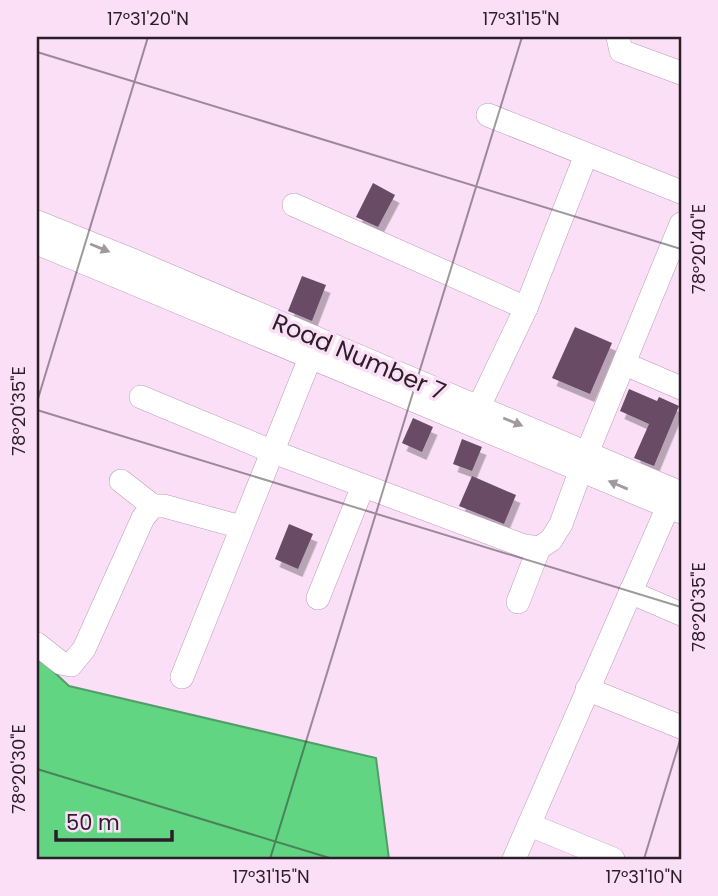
<svg xmlns="http://www.w3.org/2000/svg" width="718" height="896" viewBox="0 0 718 896" font-family="Poppins,sans-serif">
	<style>
		.water { fill: #62d583; stroke: #529e68; stroke-width: 2 }
		.building { fill: #6a4c66; filter: url(#shadow) }
		.lines { fill: none; stroke-linecap: round; stroke-linejoin: round }
		.minor-casing { stroke: #bc9bb8; stroke-width: 24 }
		.minor { stroke: #fff; stroke-width: 23 }
		.oneway { fill: #a09a9f }
		.ticks { fill: none; stroke: #2b1e29; stroke-width: 2; stroke-opacity: 0.45 }
		.labels { text-anchor: middle; stroke-width: 7; stroke-linejoin: round; paint-order: stroke }
		.street-label { font-size: 24px; fill: #2b1e29; stroke: #fbdff7 }
		.neatline { fill: none; stroke: #2b1e29; stroke-width: 2.5 }
		.ticks-label { font-size: 18px; text-anchor: middle; fill: #2b1e29 }
	</style>
	<defs>
		<filter id="shadow"><feDropShadow dx="4.5" dy="8" stdDeviation="0" flood-color="#0004"/></filter>
	</defs>
	<rect width="100%" height="100%" fill="#fbdff7"/>
	<polygon class="water" points="37,656 69,686 376,758 389,859 37,859"/>
	<g class="building">
		<polygon points="373,183 395,195 378,227 356,217"/>
		<polygon points="302,276 326,285 312,321 288,311"/>
		<polygon points="575,327 612,343 590,394 552,378"/>
		<polygon points="629,389 657,401 659,397 679,406 654,466 634,458 649,424 620,411"/>
		<polygon points="413,418 433,427 422,452 402,443"/>
		<polygon points="462,439 482,447 472,471 453,464"/>
		<polygon points="472,476 516,495 504,524 459,506"/>
		<polygon points="289,524 313,534 298,569 275,559"/>
	</g>
	<g class="lines">
		<defs>
			<g id="minor">
				<polyline points="618,37 621,51 681,73"/>
				<polyline points="488,115 681,192"/>
				<polyline points="294,205 526,308"/>
				<polyline points="37,222 132,260 681,493"/>
				<polyline points="37,243 681,512"/>
				<polyline points="625,364 681,388"/>
				<polyline points="141,397 271,451 524,546 539,548 551,540 561,524 587,453 681,224"/>
				<polyline points="472,421 526,308 586,155"/>
				<polyline points="121,481 153,506"/>
				<polyline points="630,592 681,614"/>
				<polyline points="318,598 363,486"/>
				<polyline points="518,602 539,548"/>
				<polyline points="37,644 61,663 71,665 84,649 143,518 153,506 164,506 241,527"/>
				<polyline points="182,677 316,343"/>
				<polyline points="587,689 681,727"/>
				<polyline points="530,825 613,859"/>
				<polyline points="514,859 674,493"/>
			</g>
		</defs>
		<use href="#minor" class="minor-casing"/>
		<use href="#minor" class="minor"/>
	</g>
	<defs><path id="oneway-solid" d="M-6-.8H1V-3.2L6.5 0L1 3.2V.8H-6Z" transform="scale(1.75)"/></defs>
	<g class="oneway">
		<use href="#oneway-solid" transform="translate(100 248) rotate(22)"/>
		<use href="#oneway-solid" transform="translate(513 422) rotate(22)"/>
		<use href="#oneway-solid" transform="translate(618 485) rotate(-157)"/>
	</g>
	<path class="ticks" d="M 37,52 L 681,249M 37,402 L 148,37M 37,410 L 681,607M 37,769 L 333,859M 270,859 L 522,37M 644,859 L 681,737"/>
	<g class="labels">
		<g class="street-label">
			<text transform="translate(359 357) rotate(23)" y="8">Road Number 7</text>
		</g>
	</g>
	<rect width="718" height="896" fill="none" stroke="#fbdff7" stroke-width="77"/>
	<path d="M56 830v10h116v-10" fill="none" stroke="#2b1e29" stroke-width="3.5"/>
	<text x="66" y="830" font-size="21" fill="#2b1e29" stroke="#fbdff7" stroke-width="5" paint-order="stroke">50 m</text>
	<rect x="38" y="38" width="642" height="820" class="neatline"/>
	<g class="ticks-label">
		<text x="148" y="25">17°31'20"N</text>
		<text x="521" y="25">17°31'15"N</text>
		<text transform="translate(699 249) rotate(-90)" y="6">78°20'40"E</text>
		<text transform="translate(19 411) rotate(-90)" y="6">78°20'35"E</text>
		<text transform="translate(699 607) rotate(-90)" y="6">78°20'35"E</text>
		<text transform="translate(19 769) rotate(-90)" y="6">78°20'30"E</text>
		<text x="271" y="883">17°31'15"N</text>
		<text x="644" y="883">17°31'10"N</text>
	</g>
</svg>
